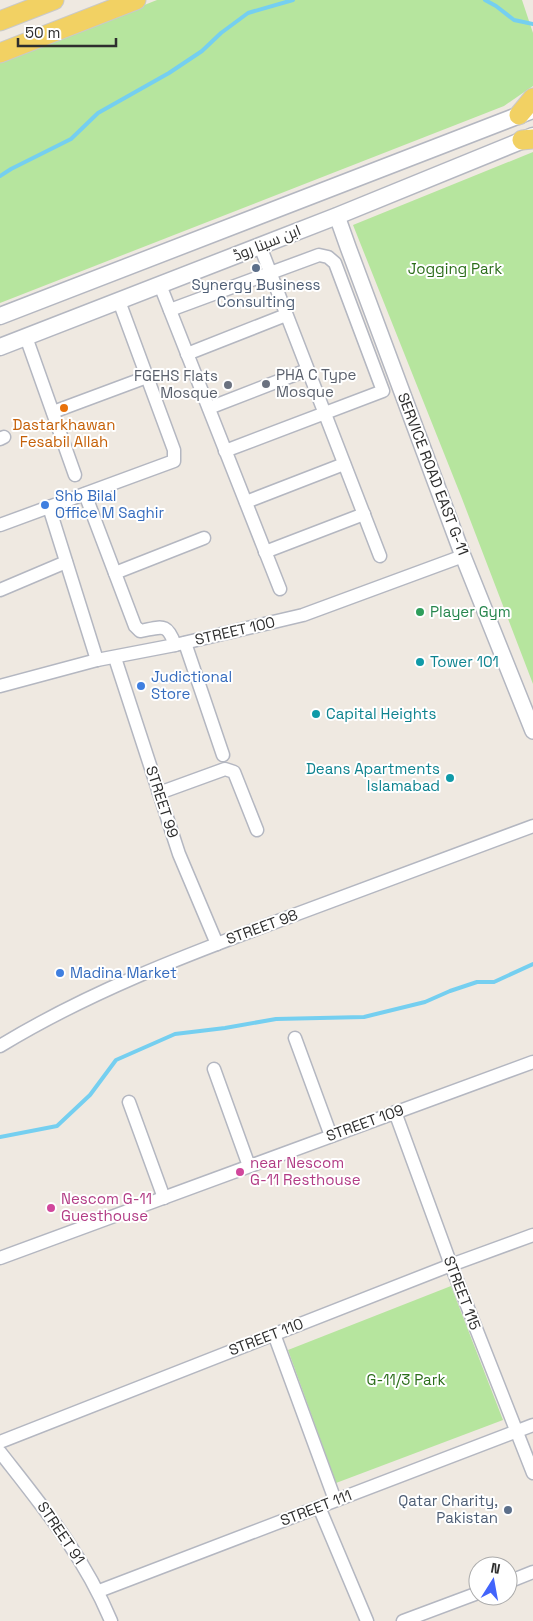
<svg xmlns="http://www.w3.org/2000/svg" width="533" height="1621" viewBox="0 0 533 1621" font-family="'Space Grotesk',Cairo,sans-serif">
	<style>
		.green { fill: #b6e59e }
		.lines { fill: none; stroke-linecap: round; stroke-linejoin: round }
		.stream { stroke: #75cff0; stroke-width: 4 }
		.minor-casing { stroke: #b4b7c1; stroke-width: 15 }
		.tertiary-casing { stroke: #b4b7c1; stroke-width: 18 }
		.secondary-casing { stroke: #b4b7c1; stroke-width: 19 }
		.primary-casing { stroke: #c9c9c9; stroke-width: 21 }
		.minor { stroke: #fff; stroke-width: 12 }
		.tertiary { stroke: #fff; stroke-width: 15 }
		.secondary { stroke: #fff; stroke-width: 16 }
		.primary { stroke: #f2d163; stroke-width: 19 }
		.service-dot { fill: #5c6f8a; stroke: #fff; stroke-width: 2 }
		.worship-dot { fill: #6b7280; stroke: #fff; stroke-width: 2 }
		.food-dot { fill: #e8710a; stroke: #fff; stroke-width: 2 }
		.shop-dot { fill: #3f7fe0; stroke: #fff; stroke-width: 2 }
		.leisure-dot { fill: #2e9e5b; stroke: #fff; stroke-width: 2 }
		.culture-dot { fill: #0f9aa8; stroke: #fff; stroke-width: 2 }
		.hotel-dot { fill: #d1479c; stroke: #fff; stroke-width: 2 }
		.labels { text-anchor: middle; stroke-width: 4; stroke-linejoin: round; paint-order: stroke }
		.street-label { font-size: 15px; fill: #2e2e2e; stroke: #fff }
		.park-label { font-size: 15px; fill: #2c6e1b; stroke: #fff }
		.service-label { font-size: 15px; fill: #4e5e75; stroke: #fff }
		.worship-label { font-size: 15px; fill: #5b616d; stroke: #fff; text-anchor: start }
		.food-label { font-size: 15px; fill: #c56008; stroke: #fff }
		.shop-label { font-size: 15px; fill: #366cbe; stroke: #fff; text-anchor: start }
		.leisure-label { font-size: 15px; fill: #27864d; stroke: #fff; text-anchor: start }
		.culture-label { font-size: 15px; fill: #0d838f; stroke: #fff; text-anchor: start }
		.hotel-label { font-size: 15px; fill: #b23c85; stroke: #fff; text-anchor: start }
	</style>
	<rect width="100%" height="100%" fill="#efe9e1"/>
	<g class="green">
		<polygon points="157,0 522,0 533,33 533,86 504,106 0,303 0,62"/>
		<polygon points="533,152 533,684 461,496 353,225"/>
		<polygon points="451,1286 503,1420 336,1483 288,1350"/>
	</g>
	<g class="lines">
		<g class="stream">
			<polyline points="485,0 496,6 514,20 533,24"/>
			<polyline points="0,176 11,169 71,139 98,113 169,73 202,51 221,33 248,13 293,0"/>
			<polyline points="0,1137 57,1126 90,1095 116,1060 175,1034 225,1028 276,1019 364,1017 425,1002 450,991 477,982 494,982 533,964"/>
		</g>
		<defs>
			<g id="minor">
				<polyline points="260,246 380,556"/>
				<polyline points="160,285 280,589"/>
				<polyline points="170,310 319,255 328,257 335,263 383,391 225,451"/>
				<polyline points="26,337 75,475"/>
				<polyline points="187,354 286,315"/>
				<polyline points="209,408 307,370"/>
				<polyline points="53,412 147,377"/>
				<polyline points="0,439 4,437"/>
				<path d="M 85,494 L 135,626 L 140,631 C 162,627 167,622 175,645"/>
				<polyline points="246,502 344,464"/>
				<polyline points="49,507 97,660"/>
				<polyline points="0,525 174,461 174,450 119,301"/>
				<polyline points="265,552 364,514"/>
				<polyline points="115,573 204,538"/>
				<polyline points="0,590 66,562"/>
				<polyline points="185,643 223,755"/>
				<polyline points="115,658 179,854 217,944"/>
				<polyline points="0,686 97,660 175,645 303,615 463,556"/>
				<polyline points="159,793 225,769 234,772 257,830"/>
				<polyline points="295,1038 331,1136"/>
				<path d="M 0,1046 C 87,993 183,956 278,921 C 363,889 448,857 533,826"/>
				<polyline points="214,1069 249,1166"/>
				<polyline points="129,1102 164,1198"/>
				<polyline points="395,1112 451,1265 533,1473"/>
				<polyline points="0,1258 533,1062"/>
				<polyline points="274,1334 335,1500"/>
				<polyline points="0,1442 451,1265 533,1235"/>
				<path d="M 0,1452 C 43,1507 84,1556 111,1621"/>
				<polyline points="319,1507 367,1621"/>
				<polyline points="508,1582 533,1572"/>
				<polyline points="99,1591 533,1425"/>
				<polyline points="403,1621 478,1593"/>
			</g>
			<polyline id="tertiary" points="337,216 348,247 463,556 533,731"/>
			<g id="secondary">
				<polyline points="0,316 530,111"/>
				<polyline points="0,347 337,216 533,136"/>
			</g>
			<g id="primary">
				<polyline points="0,21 54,0"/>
				<polyline points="0,53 136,0"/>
				<polyline points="519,115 533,98"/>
				<polyline points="522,140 533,139"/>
			</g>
		</defs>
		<use href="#minor" class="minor-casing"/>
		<use href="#tertiary" class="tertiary-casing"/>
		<use href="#secondary" class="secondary-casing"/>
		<use href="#primary" class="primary-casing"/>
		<use href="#minor" class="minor"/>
		<use href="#tertiary" class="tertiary"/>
		<use href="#secondary" class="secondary"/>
		<use href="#primary" class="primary"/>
	</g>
	<g class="service-dot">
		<circle cx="256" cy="268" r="5"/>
		<circle cx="508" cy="1510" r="5"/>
	</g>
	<g class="worship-dot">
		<circle cx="266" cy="384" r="5"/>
		<circle cx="228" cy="385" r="5"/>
	</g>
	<circle class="food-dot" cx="64" cy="408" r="5"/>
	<g class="shop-dot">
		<circle cx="45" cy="505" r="5"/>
		<circle cx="141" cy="686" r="5"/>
		<circle cx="60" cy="973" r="5"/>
	</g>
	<circle class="leisure-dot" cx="420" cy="612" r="5"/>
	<g class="culture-dot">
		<circle cx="420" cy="662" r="5"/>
		<circle cx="316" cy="714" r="5"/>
		<circle cx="450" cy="778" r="5"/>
	</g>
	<g class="hotel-dot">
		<circle cx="240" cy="1172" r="5"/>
		<circle cx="51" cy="1208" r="5"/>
	</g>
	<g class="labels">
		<g class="street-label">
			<text transform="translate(267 243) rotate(-22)" y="5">ابن سینا روڈ</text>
			<text transform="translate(433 474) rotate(69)" y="5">SERVICE ROAD EAST G-11</text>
			<text transform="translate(235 631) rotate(-13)" y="5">STREET 100</text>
			<text transform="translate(162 802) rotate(72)" y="5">STREET 99</text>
			<text transform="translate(262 927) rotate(-20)" y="5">STREET 98</text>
			<text transform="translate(365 1123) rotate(-20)" y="5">STREET 109</text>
			<text transform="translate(462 1293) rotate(69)" y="5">STREET 115</text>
			<text transform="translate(266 1337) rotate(-21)" y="5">STREET 110</text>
			<text transform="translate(316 1508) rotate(-21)" y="5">STREET 111</text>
			<text transform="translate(61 1533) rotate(56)" y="5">STREET 91</text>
		</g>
		<g class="park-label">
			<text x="455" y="274">Jogging Park</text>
			<text x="406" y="1385">G-11/3 Park</text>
		</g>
		<g class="service-label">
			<text x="256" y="290">Synergy Business<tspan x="256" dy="17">Consulting</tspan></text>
			<text x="498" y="1506" text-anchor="end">Qatar Charity,<tspan x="498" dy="17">Pakistan</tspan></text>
		</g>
		<g class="worship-label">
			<text x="276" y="380">PHA C Type<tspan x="276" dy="17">Mosque</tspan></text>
			<text x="218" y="381" text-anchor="end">FGEHS Flats<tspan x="218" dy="17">Mosque</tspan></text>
		</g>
		<g class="food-label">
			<text x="64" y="430">Dastarkhawan<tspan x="64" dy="17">Fesabil Allah</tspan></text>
		</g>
		<g class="shop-label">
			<text x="55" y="501">Shb Bilal<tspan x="55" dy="17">Office M Saghir</tspan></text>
			<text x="151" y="682">Judictional<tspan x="151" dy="17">Store</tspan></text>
			<text x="70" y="978">Madina Market</text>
		</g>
		<g class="leisure-label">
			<text x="430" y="617">Player Gym</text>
		</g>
		<g class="culture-label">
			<text x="430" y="667">Tower 101</text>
			<text x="326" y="719">Capital Heights</text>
			<text x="440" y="774" text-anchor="end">Deans Apartments<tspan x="440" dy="17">Islamabad</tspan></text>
		</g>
		<g class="hotel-label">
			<text x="250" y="1168">near Nescom<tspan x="250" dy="17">G-11 Resthouse</tspan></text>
			<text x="61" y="1204">Nescom G-11<tspan x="61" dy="17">Guesthouse</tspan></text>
		</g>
	</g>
	<g transform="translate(493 1581) rotate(11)"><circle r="24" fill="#ffffff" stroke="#ababab"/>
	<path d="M0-4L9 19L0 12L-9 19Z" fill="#4264fb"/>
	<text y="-8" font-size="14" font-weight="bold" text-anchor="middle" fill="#2e2e2e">N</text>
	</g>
	<path d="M18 38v8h98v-8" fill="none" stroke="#2e2e2e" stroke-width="2.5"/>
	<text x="25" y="38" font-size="15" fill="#2e2e2e" stroke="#ffffff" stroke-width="4" paint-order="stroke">50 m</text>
</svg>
